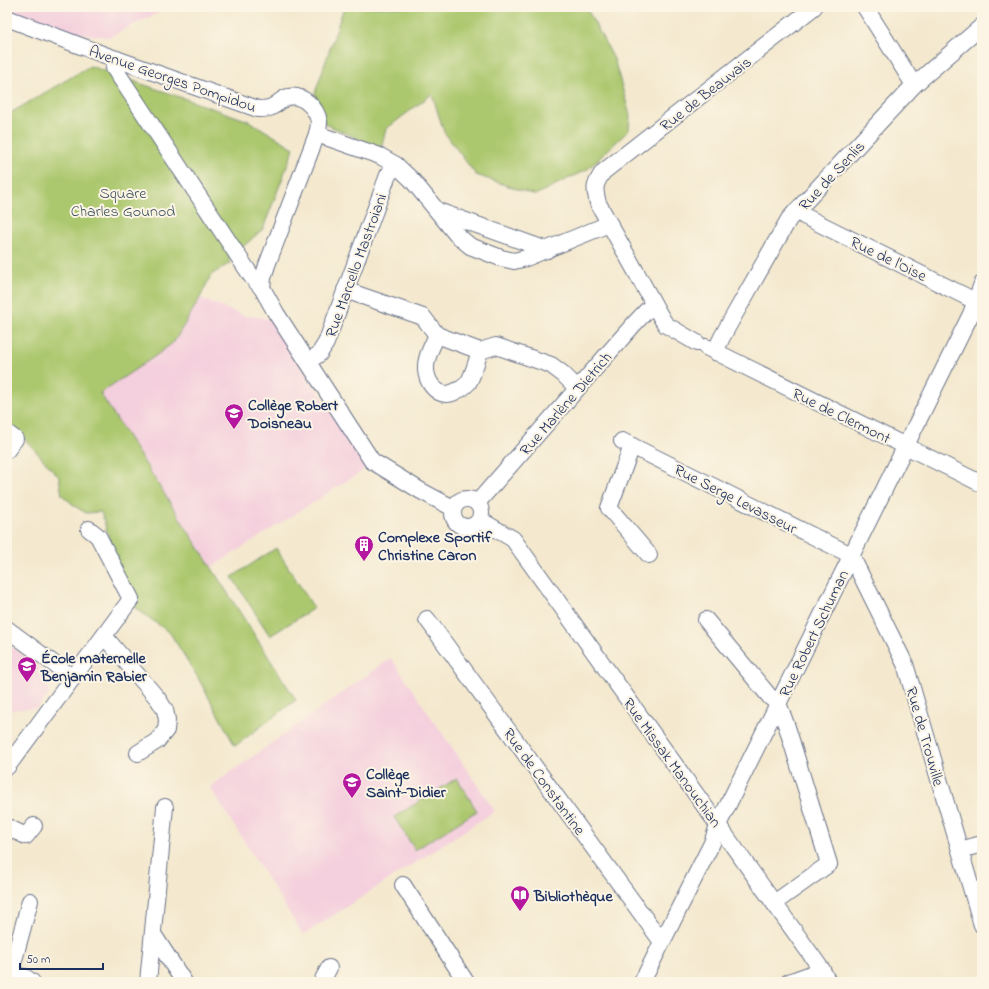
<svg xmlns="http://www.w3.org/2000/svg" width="989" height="989" viewBox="0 0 989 989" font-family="'Indie Flower',sans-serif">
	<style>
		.built { fill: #f4cfdd }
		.green { fill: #acc86e; stroke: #647c66 }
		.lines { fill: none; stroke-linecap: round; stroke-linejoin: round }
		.minor-casing { stroke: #677086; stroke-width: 18 }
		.minor { stroke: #fff; stroke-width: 16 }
		.labels { text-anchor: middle; stroke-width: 4; stroke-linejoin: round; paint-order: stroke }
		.street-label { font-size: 16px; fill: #1b2f5e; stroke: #fcf5e5 }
		.park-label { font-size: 16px; fill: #3f5562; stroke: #fcf5e5 }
		.poi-label { font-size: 16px; font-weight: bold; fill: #1b2f5e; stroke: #fcf5e5; text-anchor: start }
	</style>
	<rect width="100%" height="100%" fill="#fcf5e5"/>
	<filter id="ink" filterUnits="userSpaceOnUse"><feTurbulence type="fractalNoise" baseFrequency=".025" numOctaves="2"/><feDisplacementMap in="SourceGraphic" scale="8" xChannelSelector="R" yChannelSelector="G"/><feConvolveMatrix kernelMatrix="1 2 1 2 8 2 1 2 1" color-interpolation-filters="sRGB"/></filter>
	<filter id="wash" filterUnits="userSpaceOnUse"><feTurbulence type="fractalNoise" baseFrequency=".012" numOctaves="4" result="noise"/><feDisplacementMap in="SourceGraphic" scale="16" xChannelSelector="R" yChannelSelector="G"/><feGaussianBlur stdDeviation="0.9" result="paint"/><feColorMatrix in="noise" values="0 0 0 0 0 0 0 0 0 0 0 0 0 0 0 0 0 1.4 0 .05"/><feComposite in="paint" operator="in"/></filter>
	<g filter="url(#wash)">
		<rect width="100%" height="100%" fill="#f4e9cf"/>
		<g class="built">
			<polygon points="7,7 170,7 109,37 62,32 7,12"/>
			<polygon points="200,298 245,316 256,317 260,317 270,320 272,319 367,468 212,567 100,393 154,357 186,323"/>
			<polygon points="7,644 45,671 49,694 37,708 10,710 7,720"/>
			<polygon points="391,658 495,811 303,935 210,787"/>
		</g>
		<g class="green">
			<polygon points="344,7 586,7 614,59 630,115 629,130 588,169 535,195 476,175 444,132 432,94 386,129 381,149 325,124 315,93"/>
			<polygon points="90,66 249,121 294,148 263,229 228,260 230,263 211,275 200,298 174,342 154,357 100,393 296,700 235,746 197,676 170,633 134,607 116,560 101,512 86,513 76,507 62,495 59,477 11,424 7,421 7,115"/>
			<polygon points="276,548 314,608 270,636 232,577"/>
			<polygon points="457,778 477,811 415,850 394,817"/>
		</g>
	</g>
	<g filter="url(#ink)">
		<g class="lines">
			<defs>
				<g id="minor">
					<polyline points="865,7 914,85"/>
					<path d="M 7,18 L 102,54 L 258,109 C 264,109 270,109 275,105 C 280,102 283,98 288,97 C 303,94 317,108 319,122 C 319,126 318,130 317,134 L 267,265 L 263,278 L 262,288"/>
					<polyline points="117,59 114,68 252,277 262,288 276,313 372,461 421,491 453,508"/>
					<polyline points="317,134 380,156 396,165 412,180 456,234 470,246 501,258 514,261 526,258 609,224"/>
					<polyline points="438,211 547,250"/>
					<polyline points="796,211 804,216 967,297 982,306"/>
					<polyline points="345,290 423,317 437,335"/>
					<polyline points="437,335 480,351 496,346 551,365 563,374 577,388"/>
					<path d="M 437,335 C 432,346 425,358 426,370 C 427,381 434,393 446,394 C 450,394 455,392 458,390 C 462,389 465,386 468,383 C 473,376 477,360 480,351"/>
					<path d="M 697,343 L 666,325 L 662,319 L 598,203 C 594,188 594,185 603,172 L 814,7"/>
					<polyline points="706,347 982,484"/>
					<polyline points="715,352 722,337 732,319 789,219 914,85 982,26"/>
					<polyline points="309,361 319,354 326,343 388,175 396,165"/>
					<polyline points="7,433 15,439 7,450"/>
					<polyline points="622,441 851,555 905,664 982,925"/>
					<polyline points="632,446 609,508 649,555"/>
					<circle cx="467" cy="513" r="14"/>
					<polyline points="477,503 634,324 653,304"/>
					<polyline points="480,520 513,539 822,970 828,982"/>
					<polyline points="427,619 662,942"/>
					<polyline points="706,620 770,697 778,703 787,727 829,864 774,903"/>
					<polyline points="7,629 73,678"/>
					<polyline points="104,636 158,699 165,710 167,720 166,730 157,741 138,753"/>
					<polyline points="7,767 131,599 98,536 89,529"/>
					<polyline points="7,827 26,836 34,826"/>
					<polyline points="960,850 982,844"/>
					<polyline points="403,885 466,982"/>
					<polyline points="153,934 184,982"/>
					<polyline points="10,974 25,977 32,982"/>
					<polyline points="8,982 30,901"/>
					<polyline points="148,982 165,807"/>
					<polyline points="324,982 323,979 329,968"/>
					<polyline points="642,982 712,843 718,825 971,314 982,284"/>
					<polyline points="789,982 822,970"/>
				</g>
			</defs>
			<use href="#minor" class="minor-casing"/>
			<use href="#minor" class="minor"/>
		</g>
	</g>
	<defs>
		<symbol id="school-pin" viewBox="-11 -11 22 30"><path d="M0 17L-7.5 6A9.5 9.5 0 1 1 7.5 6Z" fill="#b5179e" stroke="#fcf5e5"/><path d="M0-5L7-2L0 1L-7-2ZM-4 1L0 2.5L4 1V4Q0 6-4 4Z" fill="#fff"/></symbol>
		<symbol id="building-pin" viewBox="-11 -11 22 30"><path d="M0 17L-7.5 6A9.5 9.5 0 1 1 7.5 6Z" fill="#b5179e" stroke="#fcf5e5"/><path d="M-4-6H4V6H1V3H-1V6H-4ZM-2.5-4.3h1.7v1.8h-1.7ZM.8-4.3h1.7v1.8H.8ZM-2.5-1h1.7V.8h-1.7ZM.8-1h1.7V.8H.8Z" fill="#fff"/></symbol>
		<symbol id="library-pin" viewBox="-11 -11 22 30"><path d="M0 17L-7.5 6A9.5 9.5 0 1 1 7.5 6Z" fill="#b5179e" stroke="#fcf5e5"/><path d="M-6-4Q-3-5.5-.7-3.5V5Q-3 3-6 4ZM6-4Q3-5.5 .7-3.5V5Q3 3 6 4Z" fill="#fff"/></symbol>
	</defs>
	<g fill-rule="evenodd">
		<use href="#school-pin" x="223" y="402" width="22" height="30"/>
		<use href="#building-pin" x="353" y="534" width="22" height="30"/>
		<use href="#school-pin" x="16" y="655" width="22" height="30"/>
		<use href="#school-pin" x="341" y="771" width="22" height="30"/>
		<use href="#library-pin" x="509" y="884" width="22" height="30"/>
	</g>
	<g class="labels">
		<g class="street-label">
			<text transform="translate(173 78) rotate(19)" y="6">Avenue Georges Pompidou</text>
			<text transform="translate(705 93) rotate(-38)" y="6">Rue de Beauvais</text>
			<text transform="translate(831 175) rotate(-47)" y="6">Rue de Senlis</text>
			<text transform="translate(889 258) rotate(26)" y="6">Rue de l'Oise</text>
			<text transform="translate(355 265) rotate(-70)" y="6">Rue Marcello Mastroiani</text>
			<text transform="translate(565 403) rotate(-49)" y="6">Rue Marlène Dietrich</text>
			<text transform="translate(842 415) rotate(26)" y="6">Rue de Clermont</text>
			<text transform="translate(736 498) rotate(27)" y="6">Rue Serge Levasseur</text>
			<text transform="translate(813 633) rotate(-64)" y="6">Rue Robert Schuman</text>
			<text transform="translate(926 736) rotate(74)" y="6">Rue de Trouville</text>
			<text transform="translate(673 762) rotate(54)" y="6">Rue Missak Manouchian</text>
			<text transform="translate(545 781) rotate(54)" y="6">Rue de Constantine</text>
		</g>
		<g class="park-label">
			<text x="123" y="198">Square<tspan x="123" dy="18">Charles Gounod</tspan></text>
		</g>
		<g class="poi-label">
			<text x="248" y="410">Collège Robert<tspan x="248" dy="18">Doisneau</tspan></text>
			<text x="378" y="542">Complexe Sportif<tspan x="378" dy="18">Christine Caron</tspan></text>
			<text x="41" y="663">École maternelle<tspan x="41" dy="18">Benjamin Rabier</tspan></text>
			<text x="366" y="779">Collège<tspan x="366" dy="18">Saint-Didier</tspan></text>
			<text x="534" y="901">Bibliothèque</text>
		</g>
	</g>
	<rect width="989" height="989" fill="none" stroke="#fcf5e5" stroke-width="24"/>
	<path d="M20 963v6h83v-6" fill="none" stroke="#1b2f5e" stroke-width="2"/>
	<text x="26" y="963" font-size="12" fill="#1b2f5e" stroke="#fcf5e5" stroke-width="3" paint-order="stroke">50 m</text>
</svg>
